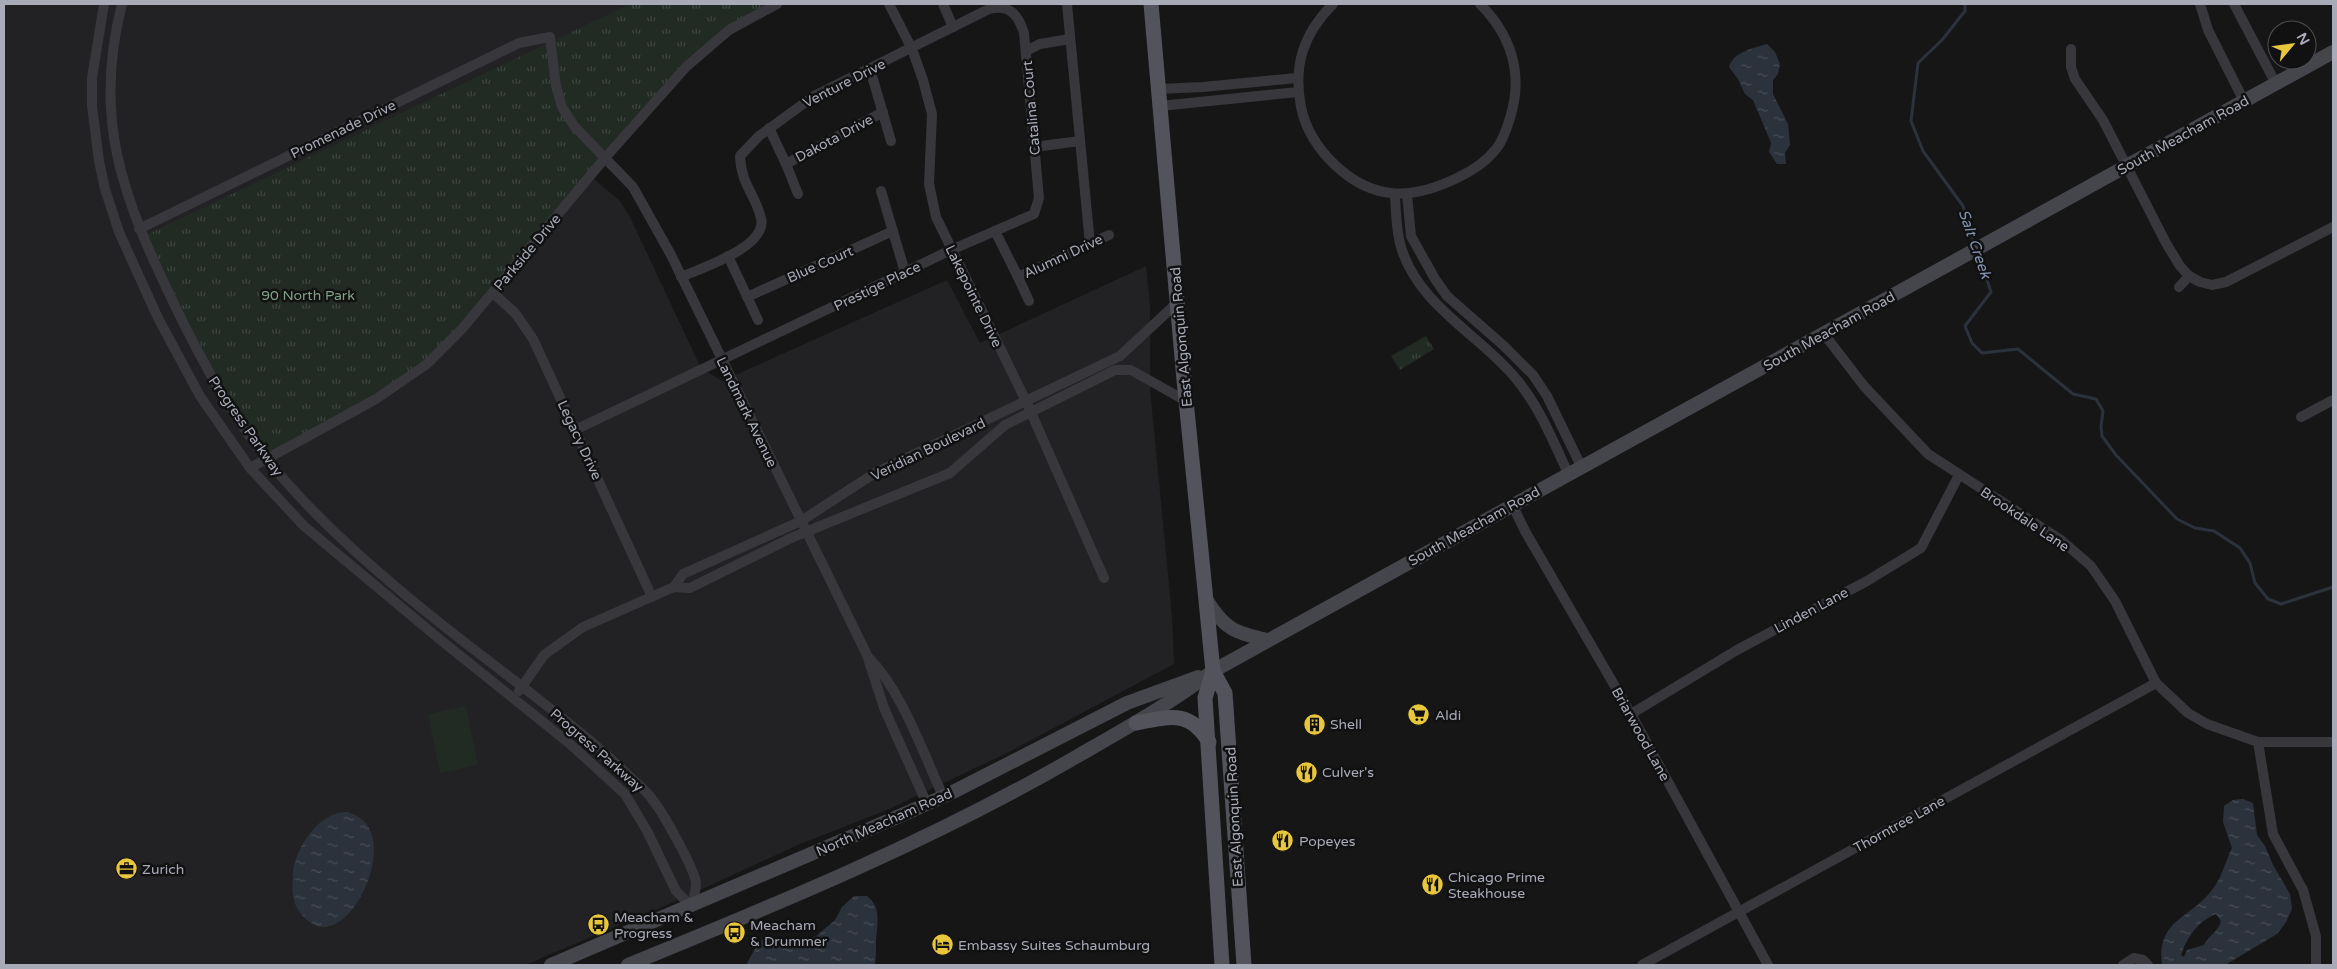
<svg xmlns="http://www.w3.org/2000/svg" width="2337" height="969" viewBox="0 0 2337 969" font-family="'Varela Round',sans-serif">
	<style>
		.built { fill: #222224 }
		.grass { fill: #222a24 }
		.park { fill: url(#park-tufts) }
		.water { fill: url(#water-ripples); fill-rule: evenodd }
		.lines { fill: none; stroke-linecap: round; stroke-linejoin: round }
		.stream { stroke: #2c323b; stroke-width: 3 }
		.minor { stroke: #37373c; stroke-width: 10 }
		.secondary { stroke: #45464c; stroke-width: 14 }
		.primary { stroke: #53545b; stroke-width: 15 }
		.labels { text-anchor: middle; stroke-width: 5; stroke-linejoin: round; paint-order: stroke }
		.street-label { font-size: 14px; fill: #a8abb7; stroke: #111112 }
		.park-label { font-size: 14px; fill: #80a187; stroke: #111112 }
		.poi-label { font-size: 14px; fill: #a8abb7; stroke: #111112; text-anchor: start }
		.water-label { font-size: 15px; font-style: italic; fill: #8193b0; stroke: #111112 }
	</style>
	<defs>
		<pattern id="park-tufts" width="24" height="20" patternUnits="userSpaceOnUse" patternTransform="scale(1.25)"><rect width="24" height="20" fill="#222a24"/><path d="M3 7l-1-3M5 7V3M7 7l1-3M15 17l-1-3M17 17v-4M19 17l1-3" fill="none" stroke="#3f4642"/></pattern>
		<pattern id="water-ripples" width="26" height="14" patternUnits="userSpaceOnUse" patternTransform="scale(1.25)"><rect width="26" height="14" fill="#2c323b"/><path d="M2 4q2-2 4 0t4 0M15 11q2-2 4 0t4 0" fill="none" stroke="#484d55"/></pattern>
	</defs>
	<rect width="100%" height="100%" fill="#161617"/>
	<polygon class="built" points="4,4 774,4 706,49 590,176 619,200 629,215 701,368 722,381 947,280 980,343 1146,266 1150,306 1150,389 1172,616 1174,664 1009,752 887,810 800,844 674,902 525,965 4,965"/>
	<polygon class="grass" points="466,706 478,765 440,773 428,714"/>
	<g class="park">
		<polygon points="630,4 774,4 706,49 427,364 267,459 216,386 142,237"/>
		<polygon points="1426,336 1434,349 1400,370 1391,356"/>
	</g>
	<g class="water">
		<path d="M 1767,44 L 1775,52 L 1780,64 L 1778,74 L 1773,80 L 1773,94 L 1788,124 L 1790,145 L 1785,153 L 1786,164 L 1777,164 L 1769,152 L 1771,143 L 1753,100 L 1745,94 L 1738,79 L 1729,67 C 1733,52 1754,48 1767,44 Z"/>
		<path d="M 2243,799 L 2253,803 L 2257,835 L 2265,846 L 2273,865 L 2290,894 L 2292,909 L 2286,922 L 2277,934 L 2225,965 L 2162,965 C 2156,920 2190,919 2212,890 C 2222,878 2225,862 2232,848 L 2223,822 L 2224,806 L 2233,800 ZM 2216,914 L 2221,921 C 2219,931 2208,936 2204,945 L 2187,950 L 2184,957 L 2181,955 C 2187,937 2198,921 2216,914 Z"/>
		<path d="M 348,812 C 355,815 362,818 367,825 C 392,859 344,953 307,920 C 291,906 292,892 293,872 C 296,847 320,810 348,812 Z"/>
		<path d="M 854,896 L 867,896 C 882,908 877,923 876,941 C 876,949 876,957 875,965 L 746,965 L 757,945 L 764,938 L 815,937 L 835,920 L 842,907 Z"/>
	</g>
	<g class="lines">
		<g class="stream">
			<polyline points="1965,4 1965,11 1942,40 1918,63 1911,121 1923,151 1963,206 1975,245"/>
			<polyline points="1978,253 1991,292 1965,326 1972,343 1982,353 2018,349 2073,394 2096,399 2103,411 2101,426 2102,436 2116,455 2177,519 2195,528 2214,531 2240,548 2250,563 2255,583 2268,599 2281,604 2333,587"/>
		</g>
		<g class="minor">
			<polyline points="104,4 92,78 92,106 99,161 105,189 119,232 158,318 200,396 250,468 304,526 443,642 569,743 625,794 647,831 676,891 691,906"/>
			<path d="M 122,4 C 96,105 116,180 159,272 C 194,348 232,422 288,484 C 353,557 441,625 519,684 C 556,713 594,742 628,775 C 636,783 646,790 652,799 C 662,811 696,871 696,884 C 696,891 693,899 691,906"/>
			<polyline points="889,4 912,49 923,80 932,114 929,184 936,217 1026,401 1104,578"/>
			<polyline points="943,4 953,27"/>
			<polyline points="1067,4 1090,244"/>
			<path d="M 1333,4 C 1303,34 1293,66 1301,107 C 1305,129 1319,150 1335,165 C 1373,201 1412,200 1457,178 C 1472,171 1486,162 1496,149 C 1503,141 1507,128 1510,118 C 1524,74 1511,35 1480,4"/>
			<polyline points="2200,4 2208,30 2244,101"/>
			<polyline points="2234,4 2276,84"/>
			<polyline points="2071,49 2071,67 2075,79 2103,120 2166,243 2180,266 2189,276 2200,282 2212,285 2226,282 2333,227"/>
			<polyline points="1026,51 1040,44 1070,39"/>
			<polyline points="870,69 891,141"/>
			<polyline points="1158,89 1203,87 1297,78"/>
			<polyline points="1160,106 1298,92"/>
			<polyline points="769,128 786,164 883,112"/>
			<polyline points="1034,147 1080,141"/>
			<polyline points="786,164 798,194"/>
			<polyline points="881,191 905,272"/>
			<path d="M 1395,195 C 1396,212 1396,230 1401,247 C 1418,304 1475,332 1512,374 C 1538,403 1552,439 1568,473"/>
			<polyline points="1407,195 1411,236 1435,279 1447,296 1504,346 1533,375 1547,396 1581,466"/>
			<polyline points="139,229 519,43 550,37 556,86 562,107 574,126 633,187 671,255 867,655 884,708 927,804"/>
			<polyline points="995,231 1018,277 1109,235"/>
			<polyline points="728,256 758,320"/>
			<polyline points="1018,277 1029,301"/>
			<polyline points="2179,287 2189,276"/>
			<polyline points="493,293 515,313 533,339 652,597"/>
			<polyline points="747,297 893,231"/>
			<polyline points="1824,334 1864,386 1928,454 2061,540 2091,566 2115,601 2156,683 2188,713 2207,724 2258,742 2333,742"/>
			<polyline points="2301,417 2333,400"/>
			<path d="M 575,430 L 951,250 L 1034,214 L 1039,198 L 1024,33 C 1018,14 1009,4 989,9 L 814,96 L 759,136 L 740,156 C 741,184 755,194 761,218 C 768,247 701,268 681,277"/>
			<polyline points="250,468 376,399 427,364 461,330 605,158 686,67 729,30 777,4"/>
			<polyline points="1512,504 1525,531 1631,714 1768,965"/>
			<polyline points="674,587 683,574 801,521 875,473 1120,356 1178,302"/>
			<path d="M 869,658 C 902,691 923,753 943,796"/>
			<polyline points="519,691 544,655 583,627 674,587 690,588 791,538 950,473 1005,425 1115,370 1131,370 1186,401"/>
			<polyline points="1631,714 1737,650 1867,581 1921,548 1959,475"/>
			<polyline points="2258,742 2273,834 2303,890 2316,936 2316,965"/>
			<polyline points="1642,965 2156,683"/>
			<polyline points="2123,965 2134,958 2143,960 2148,965"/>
		</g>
		<g class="secondary">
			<path d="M 1206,599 C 1224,629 1235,633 1268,640"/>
			<polyline points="551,965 909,812 953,792 1127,703 1198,677"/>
			<path d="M 628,965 C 780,903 933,840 1076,757 C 1123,730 1170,704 1213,671 L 2333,52"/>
		</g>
		<g class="primary">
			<polyline points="1151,4 1184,380 1213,671 1205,698 1222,965"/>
			<polyline points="1213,671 1225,693 1244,965"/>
			<path d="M 1136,723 C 1169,717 1189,709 1209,742"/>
		</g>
	</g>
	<defs>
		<symbol id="supermarket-disc" viewBox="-11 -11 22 22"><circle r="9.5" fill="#e9c73d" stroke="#111112"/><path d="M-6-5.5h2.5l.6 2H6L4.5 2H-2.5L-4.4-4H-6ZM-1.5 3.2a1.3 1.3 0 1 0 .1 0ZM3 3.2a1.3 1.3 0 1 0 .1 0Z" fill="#111"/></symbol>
		<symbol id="building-disc" viewBox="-11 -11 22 22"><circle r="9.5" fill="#e9c73d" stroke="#111112"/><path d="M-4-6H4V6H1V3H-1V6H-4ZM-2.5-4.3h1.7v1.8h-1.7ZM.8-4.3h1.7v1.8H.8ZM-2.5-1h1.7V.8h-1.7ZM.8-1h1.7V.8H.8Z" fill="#111"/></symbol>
		<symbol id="restaurant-disc" viewBox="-11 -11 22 22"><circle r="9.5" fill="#e9c73d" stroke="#111112"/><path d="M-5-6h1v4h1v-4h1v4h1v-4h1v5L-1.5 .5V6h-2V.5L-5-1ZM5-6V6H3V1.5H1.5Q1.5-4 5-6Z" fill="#111"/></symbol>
		<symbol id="office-disc" viewBox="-11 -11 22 22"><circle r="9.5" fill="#e9c73d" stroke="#111112"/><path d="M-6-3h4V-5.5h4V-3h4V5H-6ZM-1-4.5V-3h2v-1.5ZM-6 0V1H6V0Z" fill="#111"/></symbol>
		<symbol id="bus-disc" viewBox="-11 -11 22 22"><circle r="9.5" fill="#e9c73d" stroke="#111112"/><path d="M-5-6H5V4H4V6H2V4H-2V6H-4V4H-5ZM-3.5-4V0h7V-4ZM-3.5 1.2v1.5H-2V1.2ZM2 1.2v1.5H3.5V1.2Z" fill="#111"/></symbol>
		<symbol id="hotel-disc" viewBox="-11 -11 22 22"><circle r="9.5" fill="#e9c73d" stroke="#111112"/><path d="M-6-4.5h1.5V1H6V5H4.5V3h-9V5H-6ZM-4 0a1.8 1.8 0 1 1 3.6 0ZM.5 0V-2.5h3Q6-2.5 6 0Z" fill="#111"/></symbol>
	</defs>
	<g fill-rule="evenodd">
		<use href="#supermarket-disc" x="1406" y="702" width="25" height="25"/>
		<use href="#building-disc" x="1302" y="712" width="25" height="25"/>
		<use href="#restaurant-disc" x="1294" y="760" width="25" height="25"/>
		<use href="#restaurant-disc" x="1270" y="828" width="25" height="25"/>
		<use href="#office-disc" x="114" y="856" width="25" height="25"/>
		<use href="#restaurant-disc" x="1420" y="872" width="25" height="25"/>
		<use href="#bus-disc" x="586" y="912" width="25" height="25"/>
		<use href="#bus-disc" x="722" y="920" width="25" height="25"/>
		<use href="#hotel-disc" x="930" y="932" width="25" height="25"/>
	</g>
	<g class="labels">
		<g class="street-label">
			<text transform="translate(844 83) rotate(-27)" y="5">Venture Drive</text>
			<text transform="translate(1031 108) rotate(-95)" y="5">Catalina Court</text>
			<text transform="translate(343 129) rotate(-26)" y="5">Promenade Drive</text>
			<text transform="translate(2183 135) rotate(-29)" y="5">South Meacham Road</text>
			<text transform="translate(834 138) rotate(-28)" y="5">Dakota Drive</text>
			<text transform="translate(527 252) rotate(-50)" y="5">Parkside Drive</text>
			<text transform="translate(1063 256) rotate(-25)" y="5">Alumni Drive</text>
			<text transform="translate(820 264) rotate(-24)" y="5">Blue Court</text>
			<text transform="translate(877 286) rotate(-26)" y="5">Prestige Place</text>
			<text transform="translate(974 296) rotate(64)" y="5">Lakepointe Drive</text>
			<text transform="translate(1829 331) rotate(-29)" y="5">South Meacham Road</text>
			<text transform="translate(1181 337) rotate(-95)" y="5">East Algonquin Road</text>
			<text transform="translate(747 412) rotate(64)" y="5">Landmark Avenue</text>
			<text transform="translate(246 426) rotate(55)" y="5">Progress Parkway</text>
			<text transform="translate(580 440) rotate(65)" y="5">Legacy Drive</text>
			<text transform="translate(928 449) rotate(-26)" y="5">Veridian Boulevard</text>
			<text transform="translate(2025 519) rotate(34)" y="5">Brookdale Lane</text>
			<text transform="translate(1474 526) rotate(-29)" y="5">South Meacham Road</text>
			<text transform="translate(1811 610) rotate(-28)" y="5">Linden Lane</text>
			<text transform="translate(1641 734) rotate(61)" y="5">Briarwood Lane</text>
			<text transform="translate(597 750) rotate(41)" y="5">Progress Parkway</text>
			<text transform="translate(1234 817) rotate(-93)" y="5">East Algonquin Road</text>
			<text transform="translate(884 822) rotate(-24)" y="5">North Meacham Road</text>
			<text transform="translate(1899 824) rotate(-29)" y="5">Thorntree Lane</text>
		</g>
		<g class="park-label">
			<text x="308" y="300">90 North Park</text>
		</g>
		<g class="poi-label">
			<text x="1435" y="720">Aldi</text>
			<text x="1330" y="729">Shell</text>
			<text x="1322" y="777">Culver's</text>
			<text x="1299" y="846">Popeyes</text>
			<text x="142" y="874">Zurich</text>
			<text x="1448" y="882">Chicago Prime<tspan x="1448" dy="16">Steakhouse</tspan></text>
			<text x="614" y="922">Meacham &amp;<tspan x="614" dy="16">Progress</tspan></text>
			<text x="750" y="930">Meacham<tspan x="750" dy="16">&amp; Drummer</tspan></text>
			<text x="958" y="950">Embassy Suites Schaumburg</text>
		</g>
		<g class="water-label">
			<text transform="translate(1975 244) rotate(71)" y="5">Salt Creek</text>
		</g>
	</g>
	<rect width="2337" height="969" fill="none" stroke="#a8abb7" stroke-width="10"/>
	<g transform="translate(2292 45) rotate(61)"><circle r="24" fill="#111112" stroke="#4d4f54"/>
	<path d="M0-4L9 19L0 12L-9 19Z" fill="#e9c73d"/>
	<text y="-8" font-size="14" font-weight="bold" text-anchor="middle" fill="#a8abb7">N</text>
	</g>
</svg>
